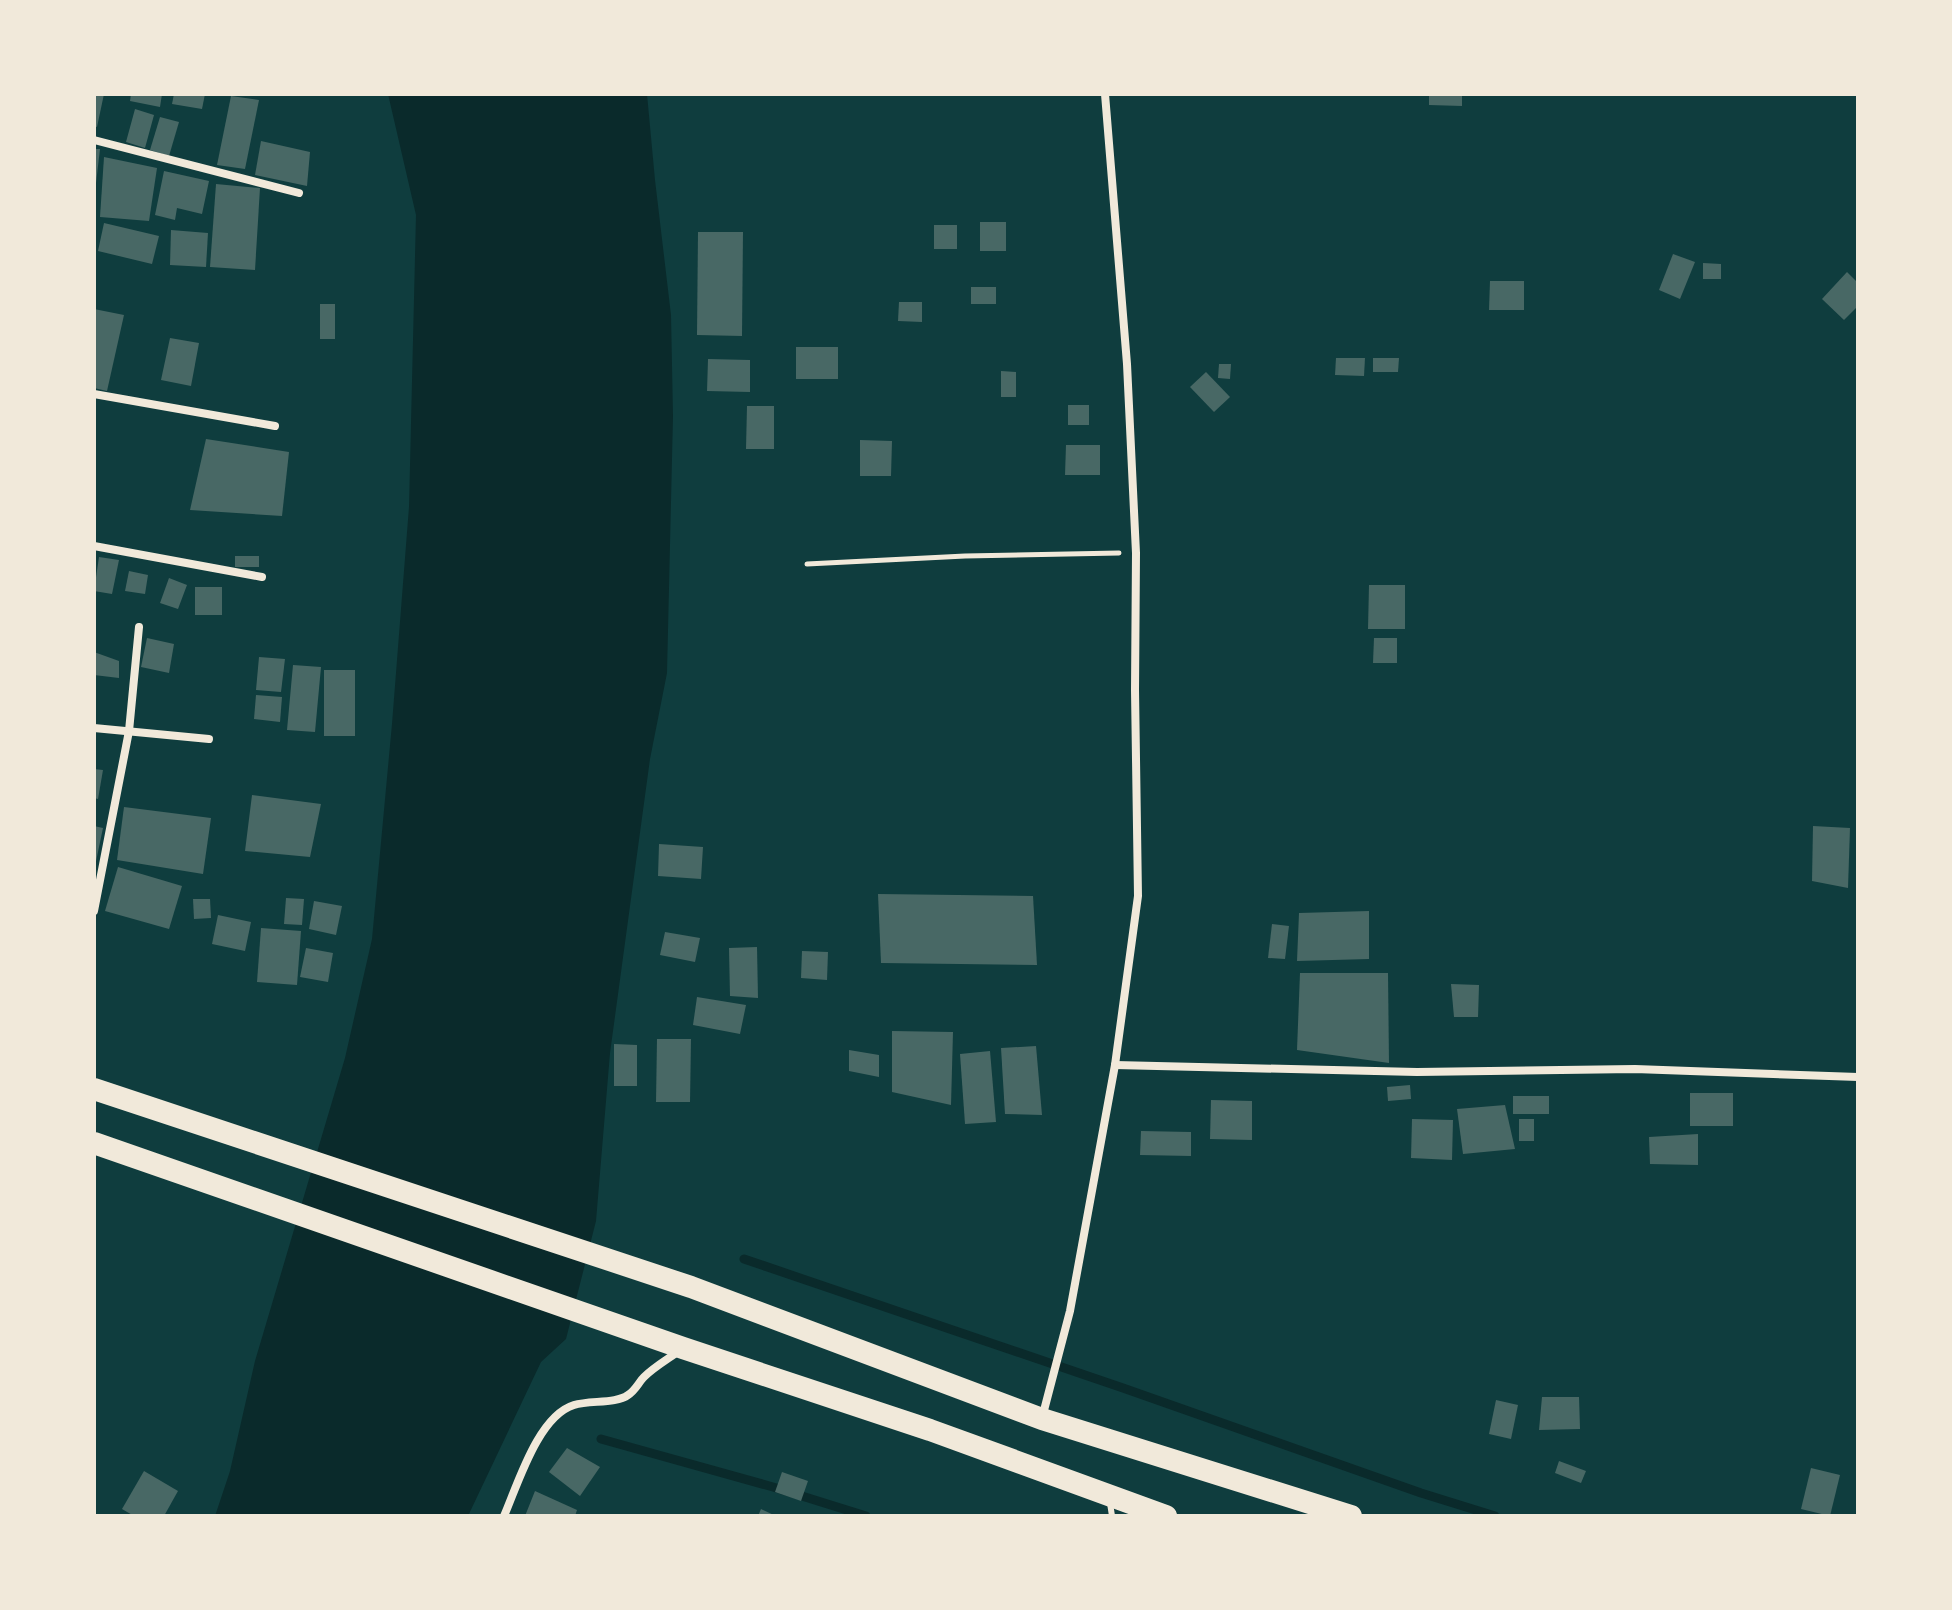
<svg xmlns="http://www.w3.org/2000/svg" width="1952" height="1610" viewBox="0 0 1952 1610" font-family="Roboto,sans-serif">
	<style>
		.water { fill: #0a2a2b }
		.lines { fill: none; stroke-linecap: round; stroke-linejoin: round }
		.stream { stroke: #0a2a2b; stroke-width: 9 }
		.building { fill: #486865 }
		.path { stroke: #f1e9da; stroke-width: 5 }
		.service { stroke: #f1e9da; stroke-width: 6 }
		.minor { stroke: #f1e9da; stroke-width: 8 }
		.trunk { stroke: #f1e9da; stroke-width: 22 }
	</style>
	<rect width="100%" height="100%" fill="#0f3d3e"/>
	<polygon class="water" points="388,94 647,94 655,180 671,315 673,416 667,673 650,759 610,1053 596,1221 566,1339 541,1362 468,1516 215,1516 230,1471 255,1361 345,1058 372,939 392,724 409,507 416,215"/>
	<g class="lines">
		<g class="stream">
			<polyline points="744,1259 1123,1388 1421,1493 1495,1516"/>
			<polyline points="601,1439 773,1487 866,1516"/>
		</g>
	</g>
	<g class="building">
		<polygon points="94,94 104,94 97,127 94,126"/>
		<polygon points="131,94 162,94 160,107 130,101"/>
		<polygon points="174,94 205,94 202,109 172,104"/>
		<polygon points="1429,94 1462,94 1462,106 1429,105"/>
		<polygon points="231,96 259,100 245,169 217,165"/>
		<polygon points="135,109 154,115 145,148 126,142"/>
		<polygon points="160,117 179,122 169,156 150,150"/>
		<polygon points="261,141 310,152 307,186 255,175"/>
		<polygon points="94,149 100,149 96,183 94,182"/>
		<polygon points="104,157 157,168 149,221 100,217"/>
		<polygon points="164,171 209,181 202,214 177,208 175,220 155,215"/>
		<polygon points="216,184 260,188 255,270 210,267"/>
		<rect x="980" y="222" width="26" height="29"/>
		<polygon points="104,223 159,236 152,264 98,251"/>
		<rect x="934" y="225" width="23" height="24"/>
		<polygon points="171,230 208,233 206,267 170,265"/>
		<polygon points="698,232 743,232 742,336 697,335"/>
		<polygon points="1673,254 1695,262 1680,299 1659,290"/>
		<polygon points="1703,263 1721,264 1721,279 1703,279"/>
		<polygon points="1847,272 1858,283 1858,306 1844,320 1822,299"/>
		<polygon points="1490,281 1524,281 1524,310 1489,310"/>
		<rect x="971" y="287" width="25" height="17"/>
		<polygon points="899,302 922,302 922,322 898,321"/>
		<rect x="320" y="304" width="15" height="35"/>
		<polygon points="94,309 124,315 107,391 94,388"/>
		<polygon points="170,338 199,343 191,386 161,380"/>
		<rect x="796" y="347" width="42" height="32"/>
		<polygon points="1336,358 1365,358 1364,376 1335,375"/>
		<polygon points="1373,358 1399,358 1398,372 1373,372"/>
		<polygon points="708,359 750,360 750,392 707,391"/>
		<polygon points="1219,364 1231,364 1230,379 1218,378"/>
		<polygon points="1001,371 1016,372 1016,397 1001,397"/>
		<polygon points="1206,372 1230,397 1214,412 1190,387"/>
		<rect x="1068" y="405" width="21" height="20"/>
		<polygon points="747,406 774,406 774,449 746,449"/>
		<polygon points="206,439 289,452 282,516 190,510"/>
		<polygon points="860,440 892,441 891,476 860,476"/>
		<polygon points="1066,445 1100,445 1100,475 1065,475"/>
		<rect x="235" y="556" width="24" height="11"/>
		<polygon points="99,557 119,560 112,594 94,591"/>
		<polygon points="129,571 148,575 145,594 125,591"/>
		<polygon points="169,578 187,585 178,609 160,603"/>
		<polygon points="1369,585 1405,585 1405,629 1368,629"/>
		<rect x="195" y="587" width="27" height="28"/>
		<polygon points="147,638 174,644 169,673 141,667"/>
		<polygon points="1374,638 1397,638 1397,663 1373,663"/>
		<polygon points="94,652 119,661 119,678 94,675"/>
		<polygon points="259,657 285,659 281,692 256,690"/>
		<polygon points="293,665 321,667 315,732 287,730"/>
		<rect x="324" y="670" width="31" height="66"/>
		<polygon points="256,695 282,697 280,722 254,719"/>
		<polygon points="94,769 103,770 98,799 94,798"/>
		<polygon points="252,795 321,804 310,857 245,851"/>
		<polygon points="124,807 211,818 203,874 117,860"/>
		<polygon points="94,826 103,828 95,866 94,866"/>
		<polygon points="1813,826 1850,828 1848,888 1812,881"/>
		<polygon points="659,844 703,847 701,879 658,876"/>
		<polygon points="118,867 182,886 169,929 105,911"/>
		<polygon points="878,894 1033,896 1037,965 881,963"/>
		<polygon points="286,898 304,899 302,925 284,924"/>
		<polygon points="193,899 210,899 211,918 194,919"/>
		<polygon points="314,901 342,906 336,935 309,929"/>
		<polygon points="1369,911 1369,959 1297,961 1299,913"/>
		<polygon points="218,915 251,922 245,951 212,944"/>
		<polygon points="1272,924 1289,926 1285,959 1268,958"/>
		<polygon points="261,928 301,931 297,985 257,982"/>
		<polygon points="665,932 700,938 695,962 660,955"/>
		<polygon points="757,947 758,998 730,996 729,948"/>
		<polygon points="306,948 333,953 328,982 300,977"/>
		<polygon points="802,951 828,952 827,980 801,978"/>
		<polygon points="1300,973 1388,973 1389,1063 1297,1050"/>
		<polygon points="1451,984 1479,985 1478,1017 1454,1017"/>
		<polygon points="697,997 746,1005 740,1034 693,1025"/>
		<polygon points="892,1031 953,1032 951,1105 892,1092"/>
		<polygon points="657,1039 691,1039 690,1102 656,1102"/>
		<polygon points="614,1044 637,1045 637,1086 614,1086"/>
		<polygon points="1036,1046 1042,1115 1005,1114 1001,1048"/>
		<polygon points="849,1050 879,1055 879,1077 849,1071"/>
		<polygon points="990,1051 996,1122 965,1124 960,1054"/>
		<polygon points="1410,1085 1411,1099 1388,1101 1387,1087"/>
		<rect x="1690" y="1093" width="43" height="33"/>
		<rect x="1513" y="1096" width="36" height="18"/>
		<polygon points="1211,1100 1252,1101 1252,1140 1210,1139"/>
		<polygon points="1505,1105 1515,1149 1463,1154 1457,1109"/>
		<polygon points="1412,1119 1453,1120 1452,1160 1411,1158"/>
		<rect x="1519" y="1119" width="15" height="22"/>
		<polygon points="1141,1131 1191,1132 1191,1156 1140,1155"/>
		<polygon points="1698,1134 1698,1165 1650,1164 1649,1137"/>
		<polygon points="1542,1397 1579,1397 1580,1429 1539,1430"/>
		<polygon points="1496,1400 1518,1405 1511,1439 1489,1434"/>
		<polygon points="567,1448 600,1467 580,1496 549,1472"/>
		<polygon points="1559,1461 1586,1471 1581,1483 1555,1473"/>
		<polygon points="1811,1468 1840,1475 1830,1516 1801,1509"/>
		<polygon points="144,1471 178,1491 164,1516 134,1516 122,1509"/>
		<polygon points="782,1472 808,1481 801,1501 775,1492"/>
		<polygon points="535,1491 577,1510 575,1516 525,1516"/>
		<polygon points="761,1509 776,1516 758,1516"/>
	</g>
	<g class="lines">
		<polyline class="path" points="807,564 965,556 1119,553"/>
		<polyline class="service" points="1110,1503 1112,1516"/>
		<g class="minor">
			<polyline points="94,140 299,193"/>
			<polyline points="94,394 275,426"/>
			<polyline points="94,546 262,577"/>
			<polyline points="94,728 209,739"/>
			<polyline points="94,911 129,731 139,627"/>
			<polyline points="1115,1065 1417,1072 1635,1069 1858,1077"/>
			<polyline points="1042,1418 1070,1311 1115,1065 1138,896 1135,690 1136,553 1127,364 1105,94"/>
			<path d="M 504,1516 C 518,1484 538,1416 574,1405 C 590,1400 616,1404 628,1395 C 635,1391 639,1382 644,1377 C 654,1367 668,1359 679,1351"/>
		</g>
		<g class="trunk">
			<polyline points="94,1089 691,1287 1042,1419 1351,1516"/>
			<polyline points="94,1143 683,1348 930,1430 1166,1516"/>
		</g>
	</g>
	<rect width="1952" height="1610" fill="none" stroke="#f1e9da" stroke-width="192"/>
</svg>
